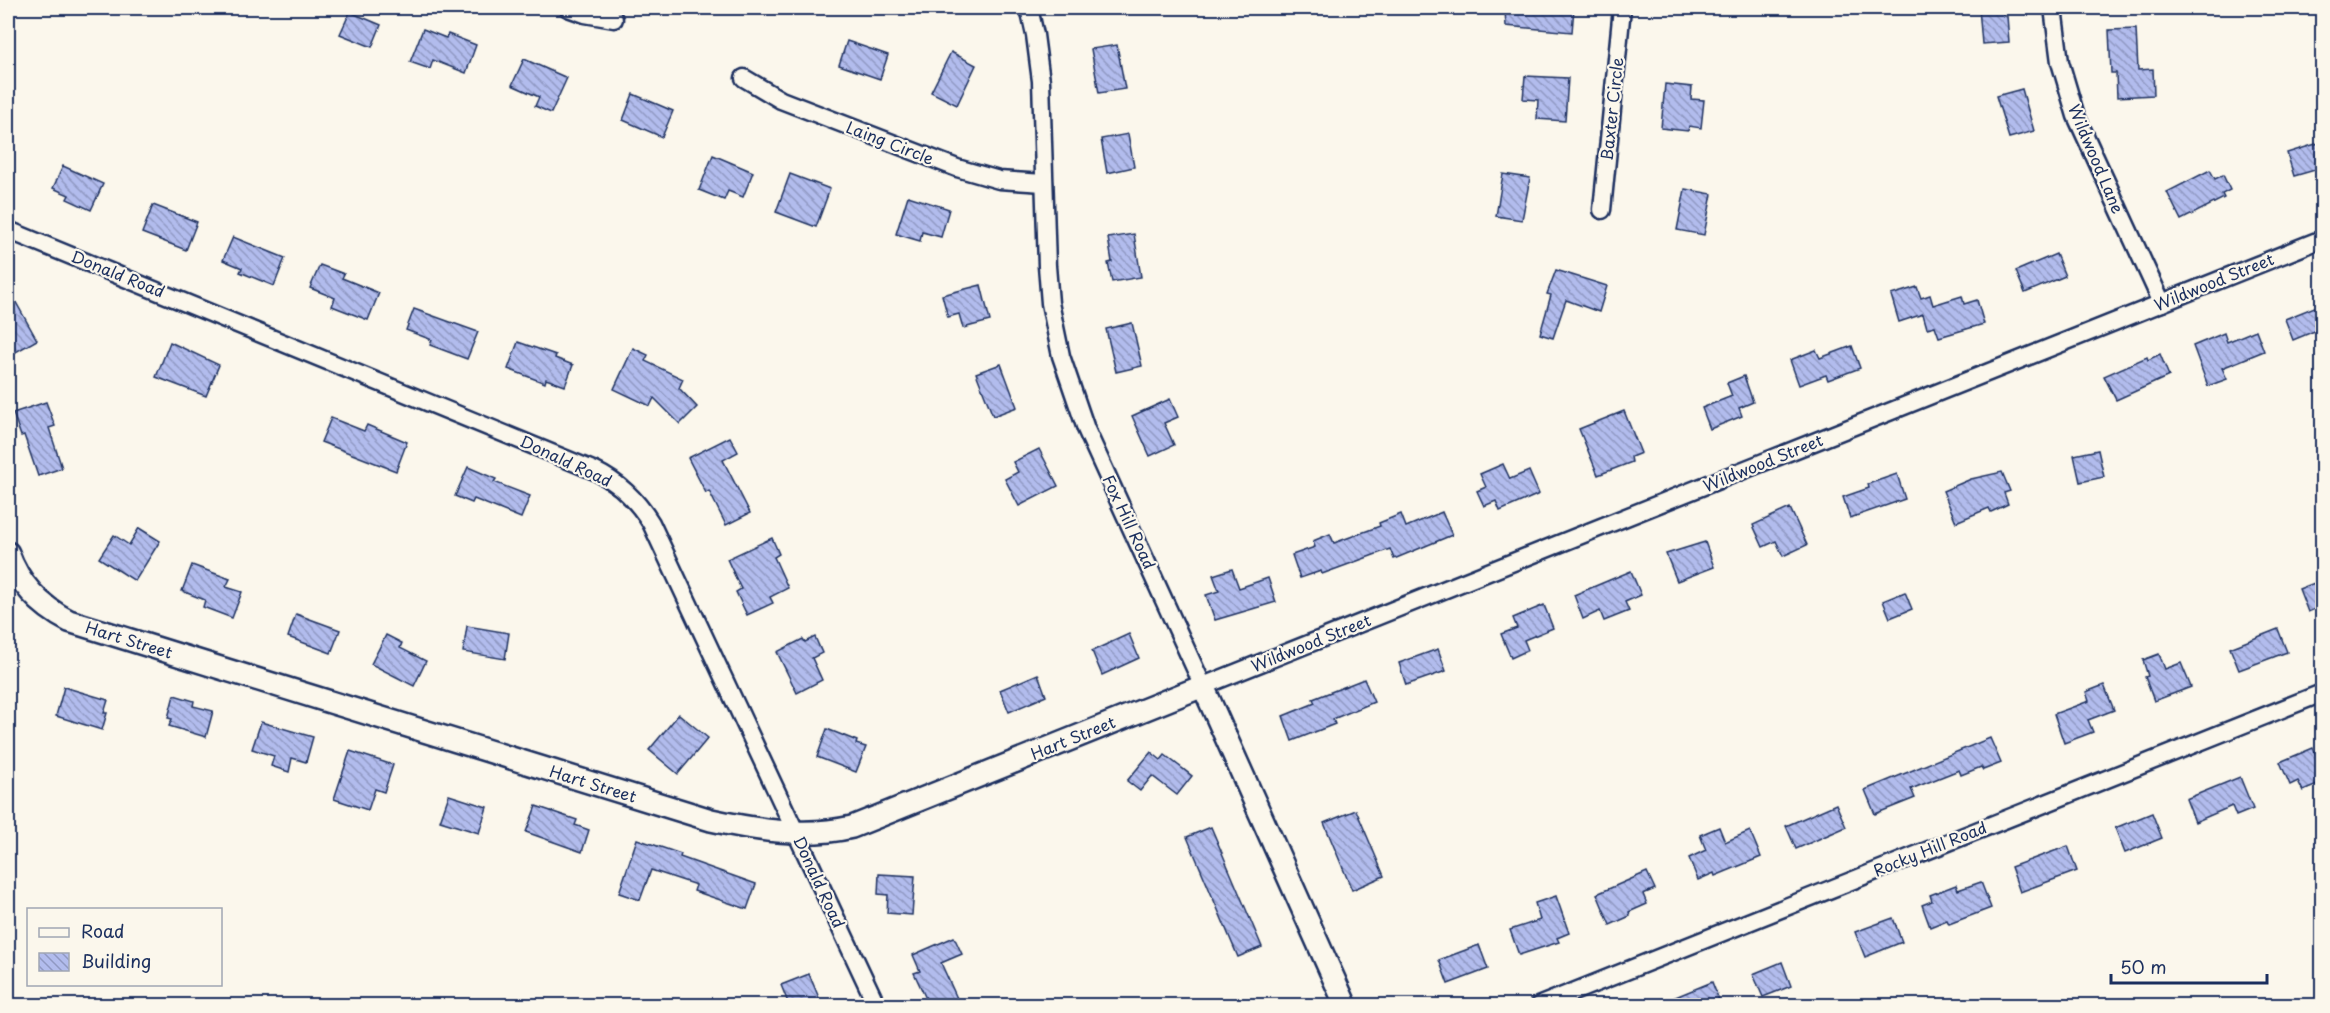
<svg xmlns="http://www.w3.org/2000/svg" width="2330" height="1013" viewBox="0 0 2330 1013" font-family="'Playpen Sans',sans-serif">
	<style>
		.building { fill: url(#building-back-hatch); stroke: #1b2f5e; stroke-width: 1.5 }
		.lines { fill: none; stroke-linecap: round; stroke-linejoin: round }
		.minor-casing { stroke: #1b2f5e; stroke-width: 21 }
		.tertiary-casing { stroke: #1b2f5e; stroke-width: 26 }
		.minor { stroke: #fbf7ec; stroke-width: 16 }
		.tertiary { stroke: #fbf7ec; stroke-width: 21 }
		.labels { text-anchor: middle; stroke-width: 4.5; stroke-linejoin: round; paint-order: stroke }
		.street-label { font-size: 16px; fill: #1b2f5e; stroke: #fbf7ec }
	</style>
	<defs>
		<pattern id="building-back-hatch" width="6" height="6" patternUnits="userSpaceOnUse" patternTransform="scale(1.5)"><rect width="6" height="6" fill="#b2bced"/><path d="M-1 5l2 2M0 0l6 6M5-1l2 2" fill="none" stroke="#9099c3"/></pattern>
	</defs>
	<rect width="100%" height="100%" fill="#fbf7ec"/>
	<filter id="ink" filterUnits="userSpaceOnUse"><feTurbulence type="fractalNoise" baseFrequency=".0167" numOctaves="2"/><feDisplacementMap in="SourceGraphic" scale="12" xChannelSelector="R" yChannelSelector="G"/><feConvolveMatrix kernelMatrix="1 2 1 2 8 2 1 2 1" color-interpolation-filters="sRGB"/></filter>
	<g filter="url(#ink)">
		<g class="building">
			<polygon points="1546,8 1574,8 1572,32 1506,26 1505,10"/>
			<polygon points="1979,8 2003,8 2003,16 2007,16 2009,42 1982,44"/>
			<polygon points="350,12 381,25 372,47 340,34"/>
			<polygon points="423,29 446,38 448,34 476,45 466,73 433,60 430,69 410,62"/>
			<polygon points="2136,29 2138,70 2153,69 2154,95 2117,97 2116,73 2111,73 2109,30"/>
			<polygon points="847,41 888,55 880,79 839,65"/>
			<polygon points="1117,45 1125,89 1099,93 1091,49"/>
			<polygon points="951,52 976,65 957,105 931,92"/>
			<polygon points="524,59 567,78 551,113 535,106 539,97 512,85"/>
			<polygon points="1525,76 1568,78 1565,121 1537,119 1538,100 1523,99"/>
			<polygon points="1665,84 1692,87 1691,99 1704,100 1701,128 1689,126 1688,131 1661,128"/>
			<polygon points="2022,89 2034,131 2009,138 1996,96"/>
			<polygon points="633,94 673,111 662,137 623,120"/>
			<polygon points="1128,134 1134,167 1107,173 1101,139"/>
			<polygon points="2322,142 2322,168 2294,176 2287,153"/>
			<polygon points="713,155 753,172 743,197 728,191 724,200 699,190"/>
			<polygon points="63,166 103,184 91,210 67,199 69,195 53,188"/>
			<polygon points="2210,170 2215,179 2223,175 2230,190 2222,194 2224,198 2181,220 2167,192"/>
			<polygon points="790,174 830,189 816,227 776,212"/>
			<polygon points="1503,174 1530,178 1522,220 1496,216"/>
			<polygon points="1685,189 1712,194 1704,235 1677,230"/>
			<polygon points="908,196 949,209 941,237 922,232 920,241 896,234"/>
			<polygon points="153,205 197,222 186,250 142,233"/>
			<polygon points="1134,234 1141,277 1112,282 1108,263 1112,262 1108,238"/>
			<polygon points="233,237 285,258 274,286 240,272 242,268 223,260"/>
			<polygon points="2056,254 2065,276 2025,293 2016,271"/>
			<polygon points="320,265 344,274 342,278 379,293 368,320 332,306 335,298 310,288"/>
			<polygon points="1556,270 1607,286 1599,312 1566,300 1553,338 1540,334 1551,295 1547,294"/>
			<polygon points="981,285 990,321 963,328 959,314 948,317 942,295"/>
			<polygon points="1917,287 1921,298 1930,295 1933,305 1962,296 1964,304 1977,300 1984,324 1939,337 1935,326 1927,328 1923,314 1899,322 1891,295"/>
			<polygon points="8,288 37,340 14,353 8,343"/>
			<polygon points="2322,304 2322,328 2293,340 2285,319"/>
			<polygon points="414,309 478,332 467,359 430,345 432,340 406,330"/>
			<polygon points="1132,323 1142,366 1116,372 1106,329"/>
			<polygon points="2256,330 2264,351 2222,368 2227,379 2208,386 2193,346 2224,333 2227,342"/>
			<polygon points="170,342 219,365 206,396 156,377"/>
			<polygon points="518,342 556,355 555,358 573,365 565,386 546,379 545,383 508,369"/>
			<polygon points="1852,346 1860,368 1828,380 1826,375 1799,385 1790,360 1816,350 1820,358"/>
			<polygon points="633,348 648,355 645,361 683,379 679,388 697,407 680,424 654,398 650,406 614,389"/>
			<polygon points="2160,354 2169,376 2116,400 2104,376 2147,357 2148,360"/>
			<polygon points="1001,364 1017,407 993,416 976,373"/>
			<polygon points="1744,376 1753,402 1739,408 1742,416 1710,429 1702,408 1732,396 1727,383"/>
			<polygon points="1170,399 1178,417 1164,423 1174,445 1150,456 1132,416"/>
			<polygon points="46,402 55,426 49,428 62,468 38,476 24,435 21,436 13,413"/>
			<polygon points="1624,411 1641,453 1631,457 1632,462 1598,475 1579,429"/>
			<polygon points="331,418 364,431 367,425 407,442 396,471 321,442"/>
			<polygon points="730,437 738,452 723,460 750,513 726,525 709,491 706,493 688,458"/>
			<polygon points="1039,449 1058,486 1019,506 1005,479 1018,472 1013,462"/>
			<polygon points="2098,450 2104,477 2080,482 2074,455"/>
			<polygon points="1503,464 1510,479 1529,471 1539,494 1500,511 1496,501 1484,506 1477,491 1486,487 1480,474"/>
			<polygon points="468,467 496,479 494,482 530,496 521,518 474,499 472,503 455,496"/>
			<polygon points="2002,472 2010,491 2004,493 2008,504 1991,512 1989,508 1956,522 1943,491 1971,479"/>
			<polygon points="1897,474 1905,499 1850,518 1843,497 1869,488 1868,484"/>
			<polygon points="1790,508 1807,545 1783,556 1776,541 1763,547 1753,525"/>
			<polygon points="1442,512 1452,535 1394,559 1390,549 1322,574 1321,571 1300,578 1292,555 1315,547 1313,541 1330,534 1334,543 1380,526 1379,523 1401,514 1406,527"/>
			<polygon points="139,528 160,541 135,581 99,558 114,535 129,545"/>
			<polygon points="772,538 779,554 774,557 788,588 770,597 773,603 747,615 736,592 741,589 727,559"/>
			<polygon points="1705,542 1714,567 1677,581 1666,554"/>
			<polygon points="192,565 230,579 226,587 242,592 232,618 203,607 205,600 182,591"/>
			<polygon points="1232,569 1239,588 1268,578 1276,602 1215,620 1206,595 1219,591 1213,575"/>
			<polygon points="1631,571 1641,595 1625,602 1629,611 1604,621 1600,611 1583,619 1574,595"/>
			<polygon points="2322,580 2322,606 2308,612 2299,589"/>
			<polygon points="1905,592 1912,609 1890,618 1883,601"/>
			<polygon points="1544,605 1553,628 1524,640 1528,650 1511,658 1501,634 1517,628 1513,618"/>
			<polygon points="296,614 340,630 331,653 288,637"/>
			<polygon points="467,626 509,633 505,659 463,652"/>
			<polygon points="2278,629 2287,652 2239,670 2230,648"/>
			<polygon points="1129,634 1139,658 1102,675 1092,651"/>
			<polygon points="386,635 402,643 400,648 426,661 414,686 371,664"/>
			<polygon points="815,637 822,653 812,658 822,680 797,693 777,652 803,639 805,642"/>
			<polygon points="1438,649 1446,671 1406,685 1399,663"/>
			<polygon points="2159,654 2165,669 2181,663 2191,687 2154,701 2145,677 2148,676 2143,660"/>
			<polygon points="1038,674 1046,696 1009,712 1000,690"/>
			<polygon points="1364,679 1374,702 1333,719 1335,724 1292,741 1283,716 1315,703 1313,699"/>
			<polygon points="2104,685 2114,710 2088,720 2093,732 2064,743 2054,714 2089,701 2086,692"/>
			<polygon points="64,687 108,700 104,713 107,713 102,730 56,716"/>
			<polygon points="174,695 194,701 193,706 213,711 206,737 169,726 172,719 168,718"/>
			<polygon points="679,714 708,738 678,774 649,750"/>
			<polygon points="261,722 313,737 306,762 292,758 289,772 271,766 274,756 252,749"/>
			<polygon points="827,729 857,741 856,744 866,747 856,772 817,757"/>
			<polygon points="1990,738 2001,763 1983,770 1981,767 1961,775 1959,770 1911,789 1915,798 1875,814 1865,790"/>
			<polygon points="2313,748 2318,759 2322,757 2322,783 2303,791 2298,781 2290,785 2280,762"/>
			<polygon points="350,751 393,765 384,792 375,789 368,810 334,799"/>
			<polygon points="1151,752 1161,760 1165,755 1192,776 1177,795 1152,776 1140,791 1127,781"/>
			<polygon points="2240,777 2253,809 2236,816 2232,806 2195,822 2186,799"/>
			<polygon points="449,795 487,807 479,833 440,821"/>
			<polygon points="1836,804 1846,827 1796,849 1786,826"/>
			<polygon points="536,806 577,820 575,825 589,830 582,852 526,832"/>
			<polygon points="1356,810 1384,876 1352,890 1324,823"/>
			<polygon points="2152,813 2162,838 2125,853 2115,828"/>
			<polygon points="1211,827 1262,947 1238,957 1187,837"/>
			<polygon points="1719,827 1725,842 1750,831 1761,857 1715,876 1714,873 1698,880 1689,858 1706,850 1700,835"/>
			<polygon points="637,839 681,854 680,857 756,884 747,909 694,891 696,885 651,870 640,900 619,893"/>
			<polygon points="2068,846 2077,871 2020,892 2011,867"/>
			<polygon points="1647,872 1655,889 1643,894 1647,904 1629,912 1630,916 1610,925 1597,894"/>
			<polygon points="879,874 915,876 912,915 887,913 888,895 878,894"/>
			<polygon points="1981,882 1991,908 1949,924 1947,920 1930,927 1922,905 1932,901 1930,895 1956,885 1958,890"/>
			<polygon points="1556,896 1569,933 1557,938 1559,942 1519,955 1510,930 1540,920 1535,903"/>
			<polygon points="1893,918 1902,942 1865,957 1855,932"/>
			<polygon points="954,937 962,954 941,963 960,1005 929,1005 914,973 920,971 913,955"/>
			<polygon points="1479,945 1488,969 1448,984 1439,960"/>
			<polygon points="1782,962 1791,986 1763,997 1753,974"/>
			<polygon points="809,974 822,1005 789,1005 781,985"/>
			<polygon points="1712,982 1721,1005 1656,1005"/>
		</g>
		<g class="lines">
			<defs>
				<g id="minor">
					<polyline points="568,8 585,14 614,19"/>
					<polyline points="1029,8 1035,35 1041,81 1047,266 1050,303 1061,356 1086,429 1203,686 2322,239"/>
					<polyline points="2053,8 2060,62 2076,116 2162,303"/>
					<polyline points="744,78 781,100 957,168 999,180 1044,183"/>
					<polyline points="1602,210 1622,8"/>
					<path d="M 8,230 L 595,471 C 620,483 637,500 651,523 L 877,1006"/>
					<polyline points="1538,1006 2322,693"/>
				</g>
				<path id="tertiary" d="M 8,553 C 19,584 40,606 69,621 L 711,820 C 756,830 806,838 852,827 L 1203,686 L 1346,1006"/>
			</defs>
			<use href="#minor" class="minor-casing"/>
			<use href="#tertiary" class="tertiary-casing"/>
			<use href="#minor" class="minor"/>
			<use href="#tertiary" class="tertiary"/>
		</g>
	</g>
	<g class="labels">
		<g class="street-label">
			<text transform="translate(1612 109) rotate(-84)" y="6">Baxter Circle</text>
			<text transform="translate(890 143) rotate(21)" y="6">Laing Circle</text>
			<text transform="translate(2096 159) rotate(67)" y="6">Wildwood Lane</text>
			<text transform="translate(118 274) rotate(22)" y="6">Donald Road</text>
			<text transform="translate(2214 282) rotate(-22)" y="6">Wildwood Street</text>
			<text transform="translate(566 461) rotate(25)" y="6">Donald Road</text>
			<text transform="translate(1763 463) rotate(-22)" y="6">Wildwood Street</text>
			<text transform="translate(1129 522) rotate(65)" y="6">Fox Hill Road</text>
			<text transform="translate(129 640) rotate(17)" y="6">Hart Street</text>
			<text transform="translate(1311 643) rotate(-22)" y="6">Wildwood Street</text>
			<text transform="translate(1073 738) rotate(-22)" y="6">Hart Street</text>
			<text transform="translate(593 784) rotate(17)" y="6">Hart Street</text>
			<text transform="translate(1930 849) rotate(-22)" y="6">Rocky Hill Road</text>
			<text transform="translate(819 882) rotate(65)" y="6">Donald Road</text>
		</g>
	</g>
	<rect width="2330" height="1013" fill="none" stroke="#fbf7ec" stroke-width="30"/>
	<rect x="15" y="15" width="2300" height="983" fill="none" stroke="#1b2f5e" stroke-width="2" filter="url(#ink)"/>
	<rect x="27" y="908" width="195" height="78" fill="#fbf7ec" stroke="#a1a7b3" stroke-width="1.5"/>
	<rect x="39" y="928" width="30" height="9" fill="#fbf7ec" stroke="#a1a7b3" stroke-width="1.5"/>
	<text x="81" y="938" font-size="18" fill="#1b2f5e">Road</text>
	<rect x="39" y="953" width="30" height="18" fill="url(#building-back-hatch)" stroke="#a1a7b3" stroke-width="1.5"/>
	<text x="81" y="968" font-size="18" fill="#1b2f5e">Building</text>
	<path d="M2111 974v9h156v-9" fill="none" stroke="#1b2f5e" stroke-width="3"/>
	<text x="2120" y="974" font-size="18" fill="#1b2f5e" stroke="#fbf7ec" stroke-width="4.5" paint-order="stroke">50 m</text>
</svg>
